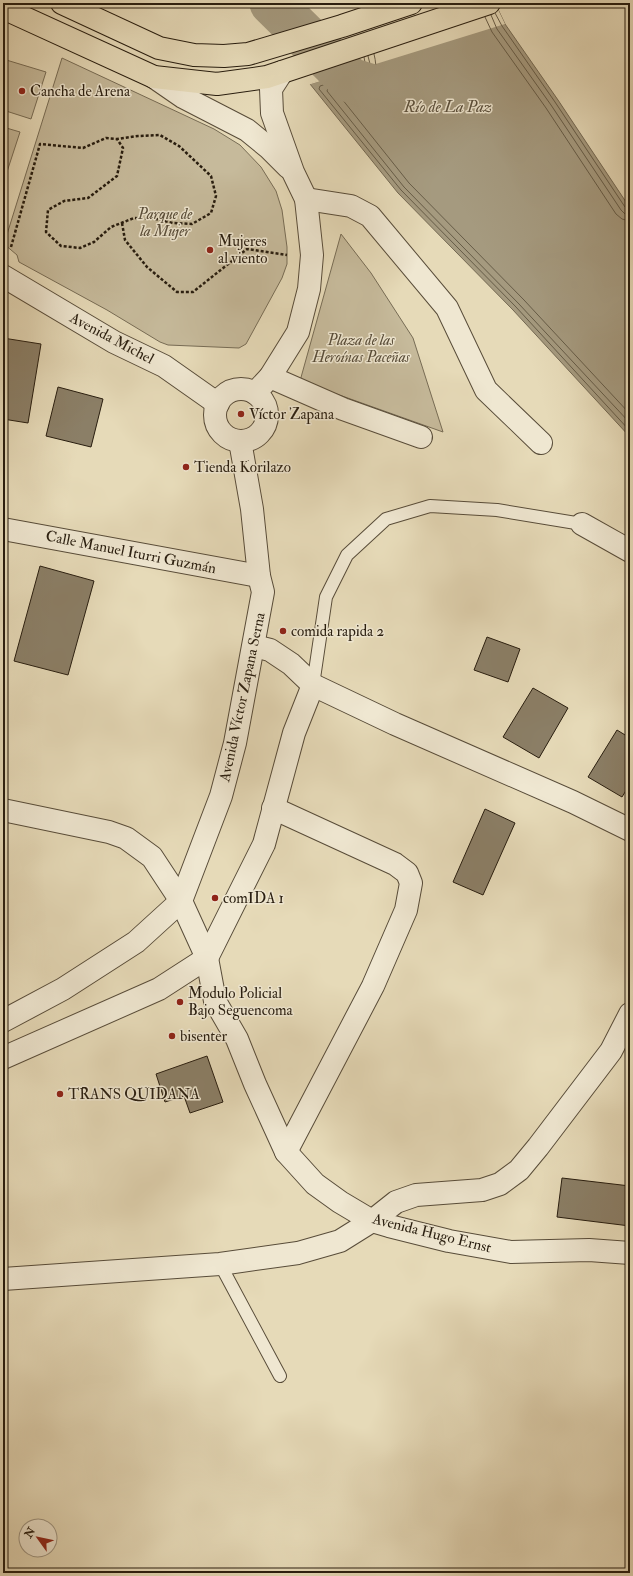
<svg xmlns="http://www.w3.org/2000/svg" width="633" height="1576" viewBox="0 0 633 1576" font-family="'IM FELL Double Pica',serif">
	<style>
		.green { fill: #c6ba9b; stroke: #776c55 }
		.water { fill: #a59a7f; stroke: #736852 }
		.pier { fill: #e6dab8 }
		.lines { fill: none; stroke-linecap: round; stroke-linejoin: round }
		.shore { stroke: #665c47; stroke-width: 1 }
		.river { stroke: #a59a7f; stroke-width: 45 }
		.building { fill: #8b7f67; stroke: #281d0f }
		.service-casing { stroke: #584c39; stroke-width: 14 }
		.minor-casing { stroke: #584c39; stroke-width: 24 }
		.primary-casing { stroke: #281d0f; stroke-width: 24 }
		.path { stroke: #281d0f; stroke-width: 2.5; stroke-dasharray: 3 2; stroke-linecap: butt }
		.service { stroke: #efe7d1; stroke-width: 12 }
		.minor { stroke: #efe7d1; stroke-width: 22 }
		.primary { stroke: #e6dab8; stroke-width: 22 }
		.poi-dot { fill: #8f2418; stroke: #efe7d1; stroke-width: 1.5 }
		.labels { text-anchor: middle; stroke-width: 3; stroke-linejoin: round; paint-order: stroke }
		.poi-label { font-size: 15px; fill: #281d0f; stroke: #efe7d1; text-anchor: start }
		.park-label { font-size: 15px; font-style: italic; fill: #574c39; stroke: #efe7d1 }
		.street-label { font-size: 15px; fill: #281d0f; stroke: #efe7d1 }
		.water-label { font-size: 16px; font-style: italic; fill: #5a4f3c; stroke: #efe7d1 }
	</style>
	<rect width="100%" height="100%" fill="#e6dab8"/>
	<filter id="stains"><feTurbulence type="fractalNoise" baseFrequency=".005" numOctaves="4"/><feColorMatrix values="0 0 0 0 .2 0 0 0 0 .09 0 0 0 0 .02 0 0 0 .5 -.17"/></filter>
	<radialGradient id="worn" r=".72"><stop offset=".6" stop-color="#630" stop-opacity="0"/><stop offset="1" stop-color="#630" stop-opacity=".3"/></radialGradient>
	<g class="green">
		<polygon points="62,58 214,129 240,145 261,167 276,191 282,210 287,247 287,264 282,278 246,344 239,348 168,345 160,342 107,310 19,262 17,255 4,244"/>
		<polygon points="3,59 46,72 31,119 3,110"/>
		<polygon points="3,127 20,132 3,184"/>
		<polygon points="341,234 371,273 413,338 443,432 300,381"/>
	</g>
	<polygon class="water" points="495,3 505,24 558,100 630,208 630,437 513,310 398,193 310,84 362,68"/>
	<polygon class="pier" points="344,3 495,3 505,24 308,85 310,83 360,67"/>
	<g class="lines">
		<g class="shore">
			<polyline points="495,13 502,26 555,102 625,207 630,210"/>
			<polyline points="491,15 497,29 551,105 621,210 625,214 630,215"/>
			<polyline points="485,17 492,32 546,108 616,214 622,219 630,221"/>
			<path d="M 374,54 C 382,86 363,84 338,91 L 338,94 L 409,183 L 524,300 L 630,414"/>
			<polyline points="368,56 371,68 368,75 328,88 327,91 404,187 519,304 630,423"/>
			<polyline points="364,57 366,68 364,72 320,86 319,89 401,190 516,307 630,431"/>
		</g>
		<polyline class="river" points="272,3 350,80 401,96"/>
	</g>
	<g class="building">
		<polygon points="3,338 41,344 28,423 3,419 3,376 6,356 3,355"/>
		<polygon points="58,387 103,399 91,447 46,436"/>
		<polygon points="40,566 94,581 68,675 14,661"/>
		<polygon points="487,637 520,649 508,682 474,670"/>
		<polygon points="533,688 568,708 539,758 503,737"/>
		<polygon points="617,730 630,738 630,784 622,797 588,777"/>
		<polygon points="485,809 515,823 483,895 453,882"/>
		<polygon points="207,1056 223,1102 190,1113 184,1096 165,1102 156,1074"/>
		<polygon points="562,1178 630,1186 630,1226 557,1217"/>
	</g>
	<g class="lines">
		<defs>
			<g id="service">
				<polyline points="313,685 326,597 347,555 386,519 430,506 497,510 582,524"/>
				<polyline points="220,1264 280,1376"/>
			</g>
			<g id="minor">
				<polyline points="154,77 183,97 247,130 269,148 288,167"/>
				<polyline points="306,199 351,206 370,216 447,308 486,390 541,443"/>
				<polyline points="3,276 114,342 164,366 218,404"/>
				<polyline points="270,377 343,409 421,437"/>
				<circle cx="241" cy="415" r="26"/>
				<polyline points="255,393 270,377 298,332 309,289 312,255 306,199 293,172 272,113 271,89 282,72"/>
				<polyline points="582,524 630,551"/>
				<polyline points="3,529 259,576"/>
				<polyline points="254,646 270,650 291,664 313,685 395,724 573,802 630,830"/>
				<polyline points="273,808 395,864 407,873 411,883 406,910 373,986 286,1152"/>
				<polyline points="3,810 109,832 126,838 152,857 181,901 207,958 215,1001 237,1039 255,1084 286,1152 315,1184 340,1202 372,1221 389,1226 449,1241 511,1252 589,1250 630,1253"/>
				<polyline points="3,1021 63,989 136,942 181,901 221,796 235,743 263,592 259,576 252,509 240,441"/>
				<polyline points="3,1058 159,989 207,958 264,844 294,733 313,685"/>
				<polyline points="3,1279 220,1264 298,1253 340,1241 372,1221 396,1202 416,1195 482,1190 500,1184 519,1170 538,1147 611,1051 630,1014"/>
			</g>
			<g id="primary">
				<polyline points="62,3 159,48 194,55 224,56 248,54 342,26 411,3"/>
				<polyline points="3,8 154,77 217,84 267,77 489,3"/>
			</g>
		</defs>
		<use href="#service" class="service-casing"/>
		<use href="#minor" class="minor-casing"/>
		<use href="#primary" class="primary-casing"/>
		<g class="path">
			<polyline points="122,223 125,240 147,267 177,292 193,292 247,249 287,255"/>
			<polyline points="11,247 40,144 83,148 106,138 117,139 123,148 117,176 88,198 64,201 48,210 46,232 61,246 80,248 94,242 111,227 134,218 156,219 173,223 192,224 211,213 216,196 211,176 179,146 160,135 138,136 117,139"/>
		</g>
		<use href="#service" class="service"/>
		<use href="#minor" class="minor"/>
		<use href="#primary" class="primary"/>
	</g>
	<g class="poi-dot">
		<circle cx="22" cy="91" r="4"/>
		<circle cx="210" cy="250" r="4"/>
		<circle cx="241" cy="414" r="4"/>
		<circle cx="186" cy="467" r="4"/>
		<circle cx="283" cy="631" r="4"/>
		<circle cx="215" cy="898" r="4"/>
		<circle cx="180" cy="1002" r="4"/>
		<circle cx="172" cy="1036" r="4"/>
		<circle cx="60" cy="1094" r="4"/>
	</g>
	<g class="labels">
		<g class="poi-label">
			<text x="30" y="96">Cancha de Arena</text>
			<text x="218" y="246">Mujeres<tspan x="218" dy="17">al viento</tspan></text>
			<text x="249" y="419">Víctor Zapana</text>
			<text x="194" y="472">Tienda Korilazo</text>
			<text x="291" y="636">comida rapida 2</text>
			<text x="223" y="903">comIDA 1</text>
			<text x="188" y="998">Modulo Policial<tspan x="188" dy="17">Bajo Seguencoma</tspan></text>
			<text x="180" y="1041">bisenter</text>
			<text x="68" y="1099">TRANS QUIDANA</text>
		</g>
		<g class="park-label">
			<text x="165" y="219">Parque de<tspan x="165" dy="17">la Mujer</tspan></text>
			<text x="361" y="345">Plaza de las<tspan x="361" dy="17">Heroínas Paceñas</tspan></text>
		</g>
		<g class="street-label">
			<text transform="translate(112 338) rotate(28)" y="5">Avenida Michel</text>
			<text transform="translate(131 552) rotate(11)" y="5">Calle Manuel Iturri Guzmán</text>
			<text transform="translate(242 697) rotate(-78)" y="5">Avenida Víctor Zapana Serna</text>
			<text transform="translate(432 1233) rotate(14)" y="5">Avenida Hugo Ernst</text>
		</g>
		<g class="water-label">
			<text x="448" y="112">Río de La Paz</text>
		</g>
	</g>
	<rect width="633" height="1576" fill="none" stroke="#e6dab8" stroke-width="16"/>
	<rect x="4" y="4" width="625" height="1568" fill="none" stroke="#281d0f" stroke-width="2"/>
	<rect x="8" y="8" width="617" height="1560" fill="none" stroke="#281d0f"/>
	<g transform="translate(38 1538) rotate(303)"><circle r="19" fill="#efe7d1" stroke="#9f9683"/>
	<path d="M0-3L7 15L0 10L-7 15Z" fill="#8f2418"/>
	<text y="-6" font-size="11" font-weight="bold" text-anchor="middle" fill="#281d0f">N</text>
	</g>
	<rect width="100%" height="100%" filter="url(#stains)"/>
	<rect width="100%" height="100%" fill="url(#worn)"/>
</svg>
